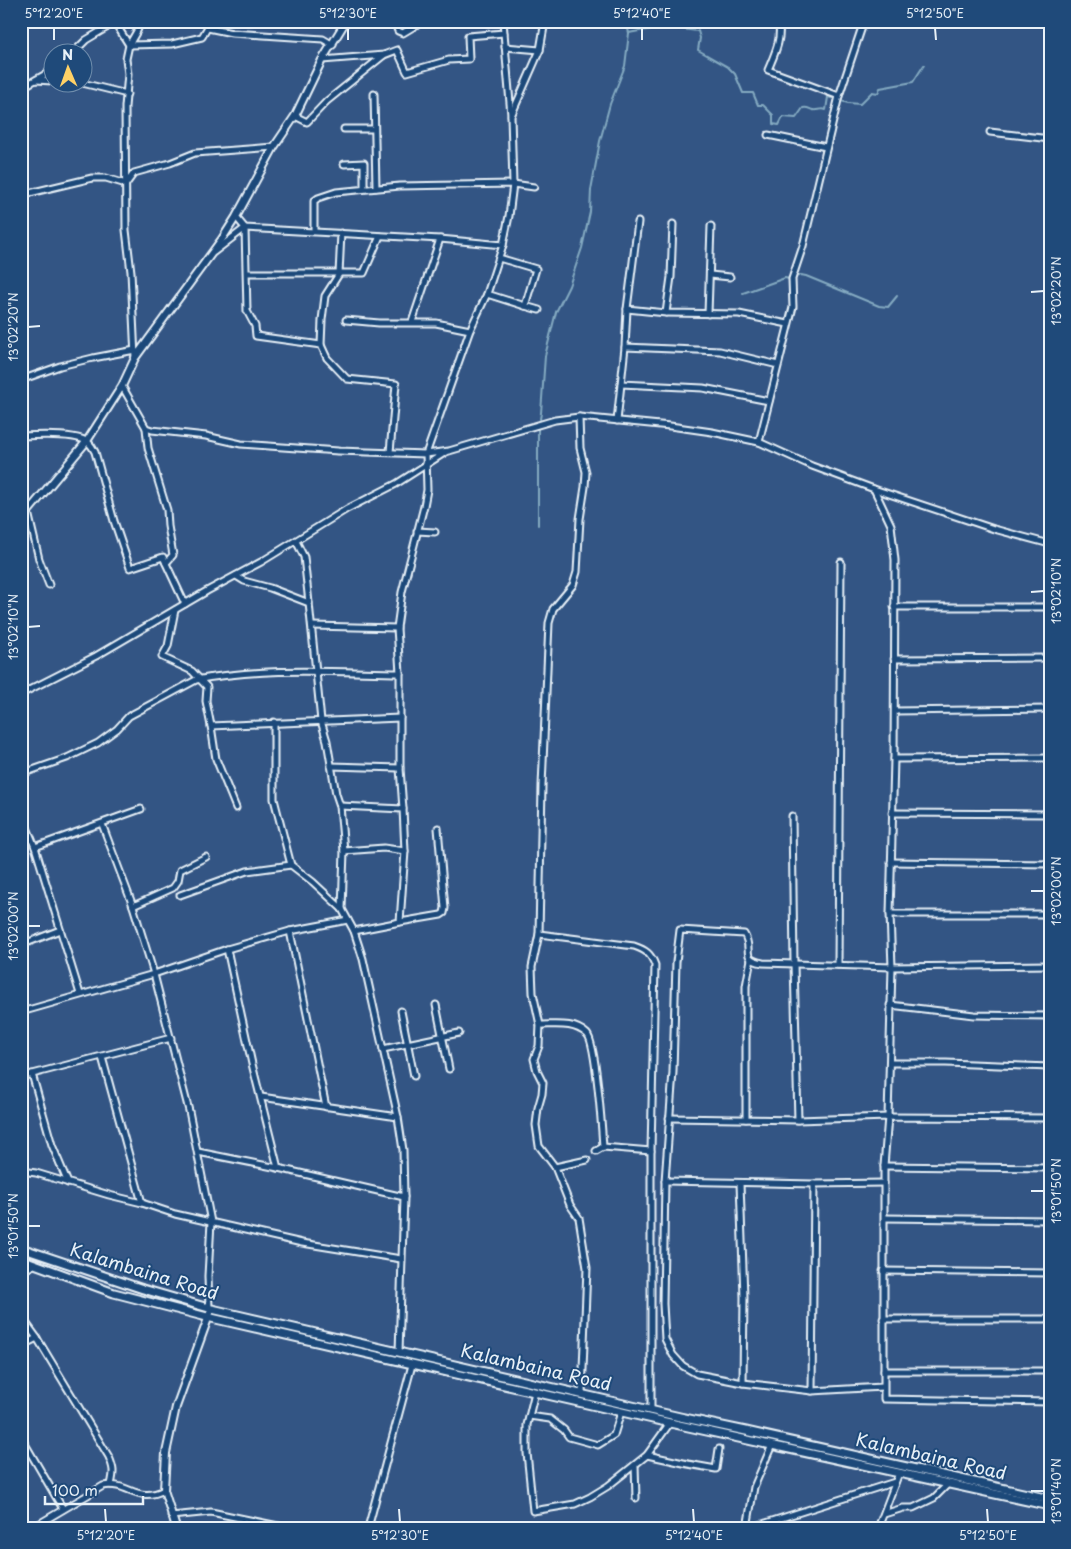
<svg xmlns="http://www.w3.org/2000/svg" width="1071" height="1549" viewBox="0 0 1071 1549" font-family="'Playpen Sans',sans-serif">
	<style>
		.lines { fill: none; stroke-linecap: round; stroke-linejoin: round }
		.stream { stroke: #84aac1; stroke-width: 2 }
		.minor-casing { stroke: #e8f1f8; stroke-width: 9 }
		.tertiary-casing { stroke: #e8f1f8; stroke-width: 10 }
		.secondary-casing { stroke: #e8f1f8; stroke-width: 11 }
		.minor { stroke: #1f4a7a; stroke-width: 5 }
		.tertiary { stroke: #1f4a7a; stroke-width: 6 }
		.secondary { stroke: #1f4a7a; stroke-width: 7 }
		.ticks { fill: none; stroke: #e8f1f8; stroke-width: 2 }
		.labels { text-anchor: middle; stroke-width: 4; stroke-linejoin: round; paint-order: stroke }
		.street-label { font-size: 18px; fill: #e8f1f8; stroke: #1f4a7a }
		.neatline { fill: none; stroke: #e8f1f8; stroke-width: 2 }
		.ticks-label { font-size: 12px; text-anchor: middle; fill: #e8f1f8 }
	</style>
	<rect width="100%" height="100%" fill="#335584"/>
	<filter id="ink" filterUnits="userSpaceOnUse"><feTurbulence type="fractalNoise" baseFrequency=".02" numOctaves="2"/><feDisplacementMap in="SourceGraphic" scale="10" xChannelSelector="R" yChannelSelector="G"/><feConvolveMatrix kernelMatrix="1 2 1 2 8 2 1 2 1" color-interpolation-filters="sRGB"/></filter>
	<g filter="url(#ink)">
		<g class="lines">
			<g class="stream">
				<path d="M 629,33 C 651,28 676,27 698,31 L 700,38 L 698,50 L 728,67 L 735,74 L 743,93 L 753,93 L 758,105 L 763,105 L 773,115 L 773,124 L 779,125 L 783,117 L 796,118 L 803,108 C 808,107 809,109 813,110 C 817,111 821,108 826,110 L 828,97 L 848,103 L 860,104 L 872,92 L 878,93 L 880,88 L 913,82 L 924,65"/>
				<polyline points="743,293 785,278 789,279 801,275 806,276 879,306 888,307 897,296"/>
				<polyline points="540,419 541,413 545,356 556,312 569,286 582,248 590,212 591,190 600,141 610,104 625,66 629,33 626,21"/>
				<polyline points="538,428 538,525"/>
			</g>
			<defs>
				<g id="minor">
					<polyline points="95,21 106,28 114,22"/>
					<polyline points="114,21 129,45 172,44 202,37 209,25 209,21"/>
					<polyline points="394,21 398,31 403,33 423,21"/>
					<polyline points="503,21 511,115"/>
					<path d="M 778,21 C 783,38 774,55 768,70 L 839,96"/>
					<polyline points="208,28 232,33 323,39 333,45"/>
					<polyline points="505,47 540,50"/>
					<polyline points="74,52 86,40 106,28"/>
					<polyline points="322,60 384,55 397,50 407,72 449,60 469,59 468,36 504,33"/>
					<polyline points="36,80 52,81"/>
					<polyline points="78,82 127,94"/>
					<polyline points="21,88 46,74 52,69"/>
					<polyline points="374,94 376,188"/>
					<polyline points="295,116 307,122 327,101 384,55"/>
					<polyline points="344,129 374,129"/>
					<polyline points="990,132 1050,139"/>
					<polyline points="768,135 826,147"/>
					<polyline points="344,164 364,163 364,189"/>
					<polyline points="21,195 92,178 106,178 126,184 134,173 170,163 195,153 274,147"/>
					<polyline points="236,217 245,228 440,239 503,245"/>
					<polyline points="245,228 247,311 255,326 256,336 321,345 327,358 347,379 396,384 390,452"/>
					<polyline points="314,231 314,201 318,198 336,192 400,186 513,184 534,187"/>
					<polyline points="214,252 245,228"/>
					<polyline points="247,273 364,273 380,236"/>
					<polyline points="710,275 730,277"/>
					<polyline points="487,294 525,306 536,269 499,258"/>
					<polyline points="525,306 539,310"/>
					<polyline points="627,309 666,313 739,314 788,324"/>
					<polyline points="666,313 671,277 673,224"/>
					<polyline points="708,314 711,226"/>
					<polyline points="346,320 379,323 436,323 470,330"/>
					<polyline points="412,322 440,239"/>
					<polyline points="321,345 322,320 325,296 339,274 341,233"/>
					<polyline points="625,347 720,351 778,365"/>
					<polyline points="135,358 131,272 126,230 125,107 128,74 126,59 129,45 137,31 141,21"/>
					<polyline points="21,380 60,366 93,358 135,350"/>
					<polyline points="621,384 703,388 769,401"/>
					<polyline points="122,386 146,428 152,430 206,436 241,444 338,451 426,454 449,451 555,420 579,417 670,426 712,432 759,442 812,466 874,489 994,529 1050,544"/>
					<path d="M 579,417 L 580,448 L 586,472 L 585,487 L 580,519 L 577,572 L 573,585 L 553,609 L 549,623 L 542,786 L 539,934 L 532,967 L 533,993 L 540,1025 C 557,1025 574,1022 587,1034 C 596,1042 602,1131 603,1147 L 596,1151"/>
					<polyline points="617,421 625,347 627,309 638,222"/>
					<polyline points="146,428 148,448 167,510 168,526 173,555 166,563"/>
					<path d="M 21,436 C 38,435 75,433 88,442 C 91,445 93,448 95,452 L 114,521 L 130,568 L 163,557 L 185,604"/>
					<polyline points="759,442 793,307 792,279 803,246 839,96 864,21"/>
					<polyline points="874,489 891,525 895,560 894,759 890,914 892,967 888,1117 884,1166 884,1399 1050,1402"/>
					<polyline points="28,512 39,559 49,585"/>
					<polyline points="417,531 435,532"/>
					<polyline points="296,541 304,557 309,603"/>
					<polyline points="236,576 244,581 270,588 309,603 321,721 327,741 336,794 340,806 344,851 342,909 354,931 363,959 398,1117 403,1150 404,1197 399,1352"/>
					<polyline points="894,607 1050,607"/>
					<polyline points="175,610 168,646 162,657 192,671 207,687 206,701 211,726 216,759 236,808"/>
					<polyline points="312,626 397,628"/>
					<polyline points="894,659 1050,658"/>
					<polyline points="21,694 96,656 207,591 261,562 347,509 396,484 446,452"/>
					<polyline points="895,711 1050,709"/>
					<polyline points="274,722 274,799 291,865 313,882 342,909"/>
					<polyline points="211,726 400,718"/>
					<polyline points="894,759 1050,758"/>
					<polyline points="331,766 400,768"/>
					<path d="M 21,774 L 67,758 L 98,743 L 117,729 L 129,716 L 196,680 C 263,667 332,672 400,673"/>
					<polyline points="340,806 403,809"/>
					<polyline points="21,813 35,847 80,994"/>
					<polyline points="892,813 1050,814"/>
					<polyline points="792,816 794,964 798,1120"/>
					<polyline points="102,824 133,906 154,974 189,1111 211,1222 208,1276 209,1308"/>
					<polyline points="35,847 141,809"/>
					<polyline points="344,851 384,848 405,851"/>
					<polyline points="891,862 1050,864"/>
					<polyline points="180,895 247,871 291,865"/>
					<polyline points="133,906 173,888 178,881 180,870 206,857"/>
					<polyline points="890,914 1050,914"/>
					<polyline points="400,922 441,915 444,913 445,908 438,828"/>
					<polyline points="290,931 326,1107"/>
					<polyline points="354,931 400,922 405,851 403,809 400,768 400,673 397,628 402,592 424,506 427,490 426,454 470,330 487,294 503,245 509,216 513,184 511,116 540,50 545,21"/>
					<path d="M 539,934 L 634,946 C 646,950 651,954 655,965 L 651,1151 L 651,1411"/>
					<polyline points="21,945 60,930"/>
					<polyline points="227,949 252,1064 278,1168"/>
					<polyline points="838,965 841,562"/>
					<polyline points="436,1005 449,1069"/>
					<polyline points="890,1005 974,1015 1050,1016"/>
					<polyline points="401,1011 414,1076"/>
					<polyline points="21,1012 154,974 227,949 290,931 348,920"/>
					<polyline points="540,1025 539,1046 534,1059 537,1071 543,1083 542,1094 538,1108 536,1125 539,1146 555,1167 570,1205 579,1218 587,1268 582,1394"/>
					<polyline points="383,1049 459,1033"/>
					<polyline points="102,1057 142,1203"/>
					<polyline points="890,1063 946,1063 1050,1067"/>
					<polyline points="32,1074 52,1145 68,1183"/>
					<polyline points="21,1077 171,1038"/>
					<polyline points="261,1097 398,1117"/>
					<polyline points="669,1118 798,1120 888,1117 1050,1118"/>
					<polyline points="746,1119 746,986 751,959"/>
					<polyline points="603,1147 651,1151"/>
					<polyline points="198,1152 278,1168 404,1197"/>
					<polyline points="884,1166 1050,1168"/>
					<polyline points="555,1167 587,1160"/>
					<polyline points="21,1171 36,1173 109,1195 142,1203 175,1214 302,1243 401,1259"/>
					<polyline points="665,1181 814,1184 884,1183"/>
					<polyline points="740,1183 744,1297 743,1383"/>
					<polyline points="885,1218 1050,1220"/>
					<polyline points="883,1271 1050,1273"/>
					<polyline points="21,1272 35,1264"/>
					<path d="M 21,1316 L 37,1338 L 109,1457 C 114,1469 114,1472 111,1485"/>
					<polyline points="883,1319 1050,1319"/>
					<polyline points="21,1346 37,1338"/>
					<polyline points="884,1371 1050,1371"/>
					<path d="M 883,1387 L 812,1391 L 743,1383 L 697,1374 L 683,1366 L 673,1355 L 665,1339 L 663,1304 L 665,1181 L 673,1072 L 676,962 L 680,930 L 744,934 C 754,949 739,959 763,963 L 892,967 L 1050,965"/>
					<polyline points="812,1391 814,1184"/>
					<polyline points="535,1392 527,1425 527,1453 533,1511 575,1504 590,1497 608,1486 647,1455 670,1423"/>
					<polyline points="529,1416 550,1419 564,1430 569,1437 598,1445 614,1435 621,1412"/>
					<polyline points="21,1437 63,1509"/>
					<polyline points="647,1455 688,1464 716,1469 719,1449"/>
					<polyline points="635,1465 636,1498"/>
					<polyline points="884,1514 903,1508 913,1508 934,1498 948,1484"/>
					<polyline points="171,1516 211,1512 288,1528"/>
					<path d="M 28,1528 L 37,1525 L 103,1486 C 128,1481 137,1504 164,1490"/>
					<polyline points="368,1528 412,1365"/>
					<polyline points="747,1528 754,1487 772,1445"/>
					<polyline points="750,1528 895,1482"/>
					<polyline points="878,1528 899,1473"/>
				</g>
				<g id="tertiary">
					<polyline points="21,520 87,441 122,386 135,358 222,239 236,217 274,147 295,116 322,60 346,21"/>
					<polyline points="176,1528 164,1490 166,1453 176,1407 210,1313"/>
				</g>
				<g id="secondary">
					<polyline points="21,1248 143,1289 212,1309 680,1417 746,1431 1050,1499"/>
					<polyline points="21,1259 114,1293 207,1317 670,1423 1050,1506"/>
				</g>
			</defs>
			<use href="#minor" class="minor-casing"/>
			<use href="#tertiary" class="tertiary-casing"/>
			<use href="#secondary" class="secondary-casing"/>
			<use href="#minor" class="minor"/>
			<use href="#tertiary" class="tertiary"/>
			<use href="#secondary" class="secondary"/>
		</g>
	</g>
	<path class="ticks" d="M 54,28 L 54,40M 348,28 L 348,40M 642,28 L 642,40M 935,28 L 936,40M 1031,292 L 1044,291M 28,327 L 40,326M 1031,592 L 1044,591M 28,627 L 40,626M 1031,891 L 1044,891M 28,926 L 40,926M 1031,1191 L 1044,1191M 28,1226 L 40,1226M 1031,1491 L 1044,1491M 105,1509 L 106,1522M 399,1509 L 400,1522M 693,1509 L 694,1522M 987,1509 L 988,1522"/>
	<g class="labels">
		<g class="street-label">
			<text transform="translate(144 1272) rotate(17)" y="6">Kalambaina Road</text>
			<text transform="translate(536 1368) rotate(13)" y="6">Kalambaina Road</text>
			<text transform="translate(931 1457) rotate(13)" y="6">Kalambaina Road</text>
		</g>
	</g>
	<rect width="1071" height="1549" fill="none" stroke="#1f4a7a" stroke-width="55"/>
	<g transform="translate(68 68) rotate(358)"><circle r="24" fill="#1f4a7a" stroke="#6f8dac"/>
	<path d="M0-4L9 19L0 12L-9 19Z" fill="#ffd166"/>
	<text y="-8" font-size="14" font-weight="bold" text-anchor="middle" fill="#e8f1f8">N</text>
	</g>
	<path d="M45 1496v8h98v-8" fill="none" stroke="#e8f1f8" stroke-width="2.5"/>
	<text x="52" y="1496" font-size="15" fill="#e8f1f8" stroke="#1f4a7a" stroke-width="4" paint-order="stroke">100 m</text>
	<rect x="28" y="28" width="1016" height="1494" class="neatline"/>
	<g class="ticks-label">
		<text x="54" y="18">5°12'20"E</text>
		<text x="348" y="18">5°12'30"E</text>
		<text x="642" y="18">5°12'40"E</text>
		<text x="935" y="18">5°12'50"E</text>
		<text transform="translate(1057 291) rotate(-90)" y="4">13°02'20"N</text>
		<text transform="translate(14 327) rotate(-90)" y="4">13°02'20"N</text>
		<text transform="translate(1057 591) rotate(-90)" y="4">13°02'10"N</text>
		<text transform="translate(14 627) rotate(-90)" y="4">13°02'10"N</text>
		<text transform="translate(1057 891) rotate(-90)" y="4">13°02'00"N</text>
		<text transform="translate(14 926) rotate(-90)" y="4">13°02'00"N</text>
		<text transform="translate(1057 1191) rotate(-90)" y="4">13°01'50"N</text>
		<text transform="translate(14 1226) rotate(-90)" y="4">13°01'50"N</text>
		<text transform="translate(1057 1491) rotate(-90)" y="4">13°01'40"N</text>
		<text x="106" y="1540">5°12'20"E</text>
		<text x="400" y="1540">5°12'30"E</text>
		<text x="694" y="1540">5°12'40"E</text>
		<text x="988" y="1540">5°12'50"E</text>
	</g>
</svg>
